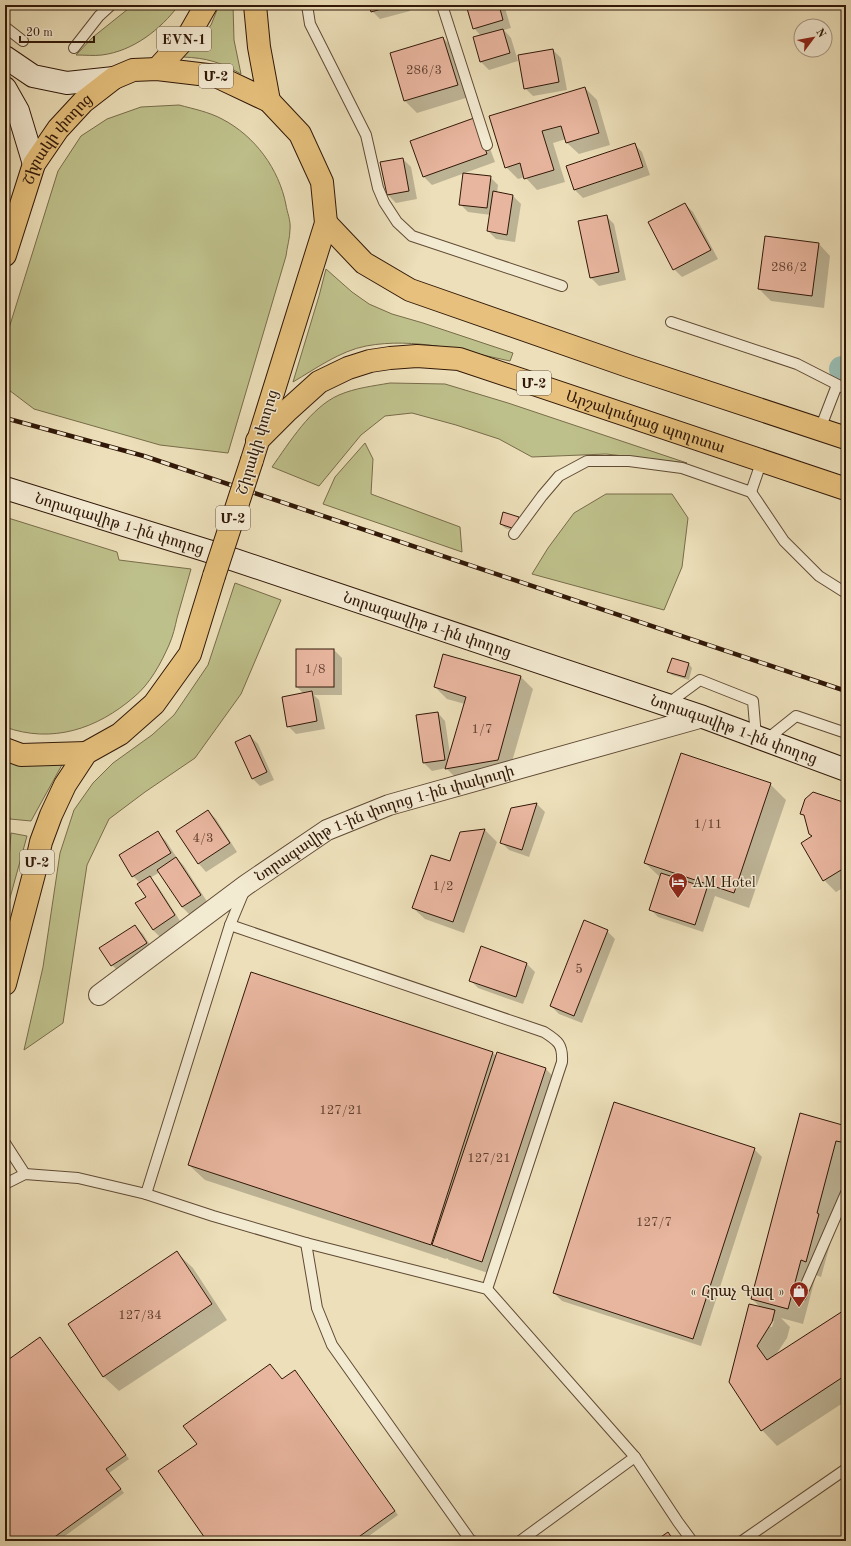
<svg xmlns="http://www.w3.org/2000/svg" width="851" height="1546" viewBox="0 0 851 1546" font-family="'Old Standard TT','Noto Serif Armenian',serif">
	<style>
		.green { fill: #bec08b; stroke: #786c4a }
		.shadow { fill: #0003; fill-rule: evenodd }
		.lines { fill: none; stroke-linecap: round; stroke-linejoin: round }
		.canal { stroke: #99bcb2; stroke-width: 26 }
		.building { fill: #e8b59e; stroke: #311808 }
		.lane-casing { stroke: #604a34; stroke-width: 12 }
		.street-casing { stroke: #604a34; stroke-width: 22 }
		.secondary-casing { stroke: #311808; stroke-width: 24 }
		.primary-casing { stroke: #311808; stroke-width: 24 }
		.highway-casing { stroke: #311808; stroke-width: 24 }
		.lane { stroke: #f3ead2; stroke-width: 10 }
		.street { stroke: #f3ead2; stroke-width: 20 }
		.secondary { stroke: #f3ead2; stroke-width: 22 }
		.primary { stroke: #e6c07c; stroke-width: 22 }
		.highway { stroke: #e6c07c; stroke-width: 22 }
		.rail-casing { stroke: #311808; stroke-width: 4.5 }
		.rail { stroke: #f3ead2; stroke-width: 3; stroke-dasharray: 9; stroke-linecap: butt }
		.highway-bridge-casing { stroke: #311808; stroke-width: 24; stroke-linecap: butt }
		.highway-bridge { stroke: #e6c07c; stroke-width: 22 }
		.labels { text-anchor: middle; stroke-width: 3; stroke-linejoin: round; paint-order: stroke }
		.number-label { font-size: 13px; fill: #5f3f2e }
		.shield { fill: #f3ead2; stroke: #6b5745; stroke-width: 1 }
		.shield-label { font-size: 14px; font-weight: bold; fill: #311808 }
		.street-label { font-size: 15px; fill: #311808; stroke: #f3ead2 }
		.poi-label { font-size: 15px; fill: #311808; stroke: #f3ead2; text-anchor: start }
	</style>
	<rect width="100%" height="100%" fill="#ecdfb9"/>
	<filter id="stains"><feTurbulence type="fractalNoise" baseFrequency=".005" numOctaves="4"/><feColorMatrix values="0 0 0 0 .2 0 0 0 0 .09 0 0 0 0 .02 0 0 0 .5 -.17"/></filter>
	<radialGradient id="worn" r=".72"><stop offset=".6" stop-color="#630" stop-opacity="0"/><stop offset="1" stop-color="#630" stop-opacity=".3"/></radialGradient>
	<g class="green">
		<path d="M 133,5 L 179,5 C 160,30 133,51 102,55 C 94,56 85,55 76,55 L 93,37 Z"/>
		<path d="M 219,5 L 233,5 L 234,40 L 241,74 C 220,62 207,58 183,57 L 211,25 Z"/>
		<path d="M 179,105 C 194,109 209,112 222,119 C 255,136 279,169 286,205 C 287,212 291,221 290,229 C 290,238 287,247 286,256 L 228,453 L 160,445 L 34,409 L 5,387 L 5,341 L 58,171 L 81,136 L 107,119 L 141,107 Z"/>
		<path d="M 326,269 L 352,292 L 369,304 L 392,314 L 423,323 L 513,353 L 510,361 C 463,351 415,337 366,346 C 340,351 315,369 293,382 L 319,296 Z"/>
		<path d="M 390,383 L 445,384 L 508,403 L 687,463 L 606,454 L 532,457 L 499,439 L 456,425 L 412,413 L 385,416 L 361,435 L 319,486 L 272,467 C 289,443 311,407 339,395 C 355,388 373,386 390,383 Z"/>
		<polygon points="365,443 373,459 371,494 460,527 462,552 323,504 335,477"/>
		<polygon points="606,494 672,494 688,518 682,567 664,610 532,574 548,548 574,513"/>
		<path d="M 5,517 L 117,552 L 119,560 L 191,569 C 186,585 182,602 177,618 C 175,627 173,636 169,645 C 161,663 150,684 134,697 C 97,729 52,744 5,727 Z"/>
		<polygon points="235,583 281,600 241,694 195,758 145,792 109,819 87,865 63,1023 24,1050 43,967 60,853 74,810 93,783 113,763 152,735 174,715 208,665"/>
		<polygon points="5,756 63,763 31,821 10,819 5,792"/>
		<polygon points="11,833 27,836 5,916 5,882 8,872"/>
	</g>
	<g class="shadow">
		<polygon points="370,5 408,5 410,11 380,19 372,11"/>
		<polygon points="467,5 504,5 511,28 504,30 511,38 518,61 489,70 481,62 481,36 474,28"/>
		<polygon points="443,38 455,50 469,97 417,113 405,101 391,53"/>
		<polygon points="553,50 561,58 567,90 533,96 525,88"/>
		<polygon points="585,88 597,100 610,145 579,154 567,143 566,139 553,143 565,182 537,190 525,177 518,179 506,167"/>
		<polygon points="482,127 495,162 432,185 424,177 411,142"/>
		<polygon points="634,144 642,152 650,175 583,198 575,190"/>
		<polygon points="403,159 411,167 417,199 396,203 388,195 381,163"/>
		<polygon points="490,177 498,185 497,193 513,196 521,204 515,242 496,239 488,231 491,215 468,212 460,204"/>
		<polygon points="685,204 693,212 718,259 682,277 674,269"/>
		<polygon points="606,216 614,224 626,280 599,286 591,278"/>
		<polygon points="819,244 830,256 824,308 771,301 759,289"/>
		<polygon points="518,517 522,521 519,532 505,528 501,524"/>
		<polygon points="297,650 334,650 342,658 342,695 314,695 319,700 325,729 296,734 288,726 303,693 297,687"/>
		<polygon points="672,659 689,664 692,668 689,680 672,675 668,671"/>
		<polygon points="521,677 533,689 509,772 458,780 446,768 432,771 424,763 438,713 445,721 450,754 465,704 447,699 435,687"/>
		<polygon points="250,736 258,744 274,780 260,786 252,778"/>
		<polygon points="770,784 786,800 749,908 715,896 703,932 658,917 650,909 660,877 645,863"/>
		<polygon points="537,804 545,812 529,857 509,850 501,842 512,809"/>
		<polygon points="846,804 846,886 836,892 824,880 812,837 809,834 806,818 802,813"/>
		<polygon points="208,811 216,819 237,852 206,872 199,864 177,831"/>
		<polygon points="485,830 497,842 464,933 425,919 413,908 450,863 461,833"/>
		<polygon points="158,833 166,841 177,858 184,866 208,903 190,915 182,907 160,872 150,878 157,885 182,924 161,938 153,930 147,897 140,883 133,876"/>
		<polygon points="135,926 143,934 154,951 120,973 112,965 101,948"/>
		<polygon points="607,931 615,939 582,1023 559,1014 551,1006"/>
		<polygon points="481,948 527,964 535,972 523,1004 478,988 470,980"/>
		<polygon points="492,1052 496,1056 497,1053 546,1069 561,1085 497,1276 449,1260 447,1258 446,1259 205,1180 189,1165"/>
		<path d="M 800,1114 L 846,1127 L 846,1174 L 832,1228 L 834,1230 L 821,1277 L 816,1275 L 803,1324 L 781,1318 L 790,1327 L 787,1338 L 775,1356 L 846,1310 L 846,1401 L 777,1446 L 762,1430 L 730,1382 L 761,1308 L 752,1299 ZM 772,1321 L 774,1321 L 772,1327 L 770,1327 Z"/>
		<polygon points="754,1149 762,1157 701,1346 562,1301 554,1293"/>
		<polygon points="177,1253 193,1268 227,1320 119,1391 103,1376"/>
		<polygon points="40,1338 129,1459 109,1473 124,1493 58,1541 5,1541 5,1363"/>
		<polygon points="270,1365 282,1380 295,1371 298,1375 398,1515 362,1541 209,1541 198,1444"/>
	</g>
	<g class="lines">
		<polyline class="canal" points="842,369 846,370"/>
	</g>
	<g class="building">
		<polygon points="369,5 395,5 371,12"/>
		<polygon points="466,5 499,5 503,20 473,29"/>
		<polygon points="503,29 510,53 480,62 473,37"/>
		<polygon points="443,37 458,85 404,101 390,53"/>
		<polygon points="553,49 559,82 524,89 518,55"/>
		<polygon points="585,87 599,133 566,143 561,126 542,131 554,170 524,179 520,163 505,168 489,116"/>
		<polygon points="474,118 487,154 423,177 410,141"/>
		<polygon points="635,143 643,167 574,190 566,166"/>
		<polygon points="403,158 409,191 387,195 380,162"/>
		<polygon points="463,173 491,176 487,208 459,205"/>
		<polygon points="493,191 513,195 507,235 487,231"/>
		<polygon points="685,203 711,250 673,270 648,222"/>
		<polygon points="607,215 619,272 590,278 578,221"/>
		<polygon points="765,236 819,243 812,296 758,289"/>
		<polygon points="503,512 519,517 515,529 500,524"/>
		<rect x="296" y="649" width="38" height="38"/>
		<polygon points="443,654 521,676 498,760 445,769 466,697 434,687"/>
		<polygon points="672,658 689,663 685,677 667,672"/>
		<polygon points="312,691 317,721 287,727 282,697"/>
		<polygon points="438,712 445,760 423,763 416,715"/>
		<polygon points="250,735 267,772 252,779 235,742"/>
		<polygon points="681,753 771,783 734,893 644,863"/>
		<polygon points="813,792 846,803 846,867 823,881 801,843 812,836 809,834 804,815 800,814 805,799"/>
		<polygon points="537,803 522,850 500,843 511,808"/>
		<polygon points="208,810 230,843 198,864 176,831"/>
		<polygon points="485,829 453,922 412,908 431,855 450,861 460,832"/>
		<polygon points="158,831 171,853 132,877 119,855"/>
		<polygon points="176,857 201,895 182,907 157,870"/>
		<polygon points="661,873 707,888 695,925 649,910"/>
		<polygon points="150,876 175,915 153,930 135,903 146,897 137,884"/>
		<polygon points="584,920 608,930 574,1016 550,1006"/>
		<polygon points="135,925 147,943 111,966 99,948"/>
		<polygon points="481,946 527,963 516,997 469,981"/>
		<polygon points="251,972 493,1052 431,1245 188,1165"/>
		<polygon points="497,1052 546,1068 482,1262 432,1245"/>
		<polygon points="614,1102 755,1148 693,1339 553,1293"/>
		<polygon points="800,1113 846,1126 846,1143 836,1141 817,1213 819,1214 806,1262 801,1260 788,1309 751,1299"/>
		<polygon points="177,1251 212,1304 103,1377 68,1324"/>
		<polygon points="749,1304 775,1310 772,1322 757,1346 767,1360 846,1309 846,1375 761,1431 729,1382"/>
		<polygon points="40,1337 126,1455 106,1469 121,1489 49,1541 5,1541 5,1362"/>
		<polygon points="270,1364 282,1379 295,1370 395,1511 353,1541 207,1541 158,1471 197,1444 183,1426"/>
		<polygon points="668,1532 674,1541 655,1541"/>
	</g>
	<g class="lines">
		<defs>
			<g id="lane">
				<polyline points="307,5 310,24 366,135 378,188 384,202 397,222 412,236 562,286"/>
				<polyline points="442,5 487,145"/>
				<polyline points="5,27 23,41"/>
				<polyline points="74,48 99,16 111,5"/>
				<polyline points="671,322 797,364 846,389"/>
				<polyline points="820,429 837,385"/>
				<polyline points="751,492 784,541 819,576 846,593"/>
				<polyline points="514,534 542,496 559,476 587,461 629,461 682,468 751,492 762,460"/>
				<polyline points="666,705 700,680 753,701 756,737"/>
				<polyline points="766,740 796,716 846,733"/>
				<path d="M 230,925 L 544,1032 C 558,1041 563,1044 562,1062 L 487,1289"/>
				<polyline points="5,1143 25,1174"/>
				<polyline points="5,1184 25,1174 78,1178 146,1194 213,1216 306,1243 487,1289 635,1457 520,1541"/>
				<polyline points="146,1194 230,925 245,889"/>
				<polyline points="306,1243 317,1308 332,1345 471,1541 473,1541"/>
				<polyline points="801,1296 846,1193"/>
				<polyline points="635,1457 678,1522 692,1541"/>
				<polyline points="742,1541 846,1469"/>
			</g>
			<g id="street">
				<path id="s1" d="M 99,995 L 246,885 L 327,830 L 389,805 L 703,717"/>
			</g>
			<g id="secondary">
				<polyline points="5,57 33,76 67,83 114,78"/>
				<polyline points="5,88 18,111 34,164"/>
				<path id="s2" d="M 5,488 L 208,551 L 703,717 L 846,770"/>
			</g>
			<g id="primary">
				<polyline points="326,223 364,263 410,290 631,367 846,438"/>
				<path id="s3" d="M 257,441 L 288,410 L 319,382 L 348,368 L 370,361 L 390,358 L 417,356 L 459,359 L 846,489"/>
			</g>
			<g id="highway">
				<polyline points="255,5 259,47 269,101"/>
				<polyline points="157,69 190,33 206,5"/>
				<path id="s4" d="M 5,255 L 34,164 L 58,129 L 83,102 L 114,78 L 133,70 L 157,69 L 216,76 L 269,101 L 300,134 L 322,182 L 326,223 L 252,460"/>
				<polyline points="5,749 21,755 86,753"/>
				<polyline points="5,984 34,874 41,842 51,815 65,785 86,753 120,734 154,704 190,654 214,576"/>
			</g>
		</defs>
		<use href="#lane" class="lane-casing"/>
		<use href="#street" class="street-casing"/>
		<use href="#secondary" class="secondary-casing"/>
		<use href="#primary" class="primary-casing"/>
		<use href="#highway" class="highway-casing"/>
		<use href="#lane" class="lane"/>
		<use href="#street" class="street"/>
		<use href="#secondary" class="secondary"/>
		<use href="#primary" class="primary"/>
		<use href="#highway" class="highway"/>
		<defs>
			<polyline id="rail" points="5,418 144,456 846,691"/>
		</defs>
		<use href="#rail" class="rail-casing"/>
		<use href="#rail" class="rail"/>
		<defs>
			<polyline id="highway-bridge" points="214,576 252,460"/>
		</defs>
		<use href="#highway-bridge" class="highway-bridge-casing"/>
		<use href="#highway-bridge" class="highway-bridge"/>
	</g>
	<defs>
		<symbol id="hotel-pin" viewBox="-11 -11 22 30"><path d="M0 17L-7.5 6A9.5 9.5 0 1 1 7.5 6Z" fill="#8f2418" stroke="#f3ead2"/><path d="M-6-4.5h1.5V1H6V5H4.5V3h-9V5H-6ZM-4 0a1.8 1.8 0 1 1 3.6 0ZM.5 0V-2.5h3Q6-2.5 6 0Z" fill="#fff"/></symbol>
		<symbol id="shop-pin" viewBox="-11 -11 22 30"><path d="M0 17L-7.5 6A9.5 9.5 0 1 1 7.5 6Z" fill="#8f2418" stroke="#f3ead2"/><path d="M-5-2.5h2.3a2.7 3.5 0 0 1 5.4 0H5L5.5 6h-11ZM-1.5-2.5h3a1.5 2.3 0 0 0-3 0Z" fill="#fff"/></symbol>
	</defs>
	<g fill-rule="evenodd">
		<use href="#hotel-pin" x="667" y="871" width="22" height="30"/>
		<use href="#shop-pin" x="788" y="1280" width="22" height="30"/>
	</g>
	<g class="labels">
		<g class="number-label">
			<text x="424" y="74">286/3</text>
			<text x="789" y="271">286/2</text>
			<text x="315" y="673">1/8</text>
			<text x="482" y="733">1/7</text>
			<text x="708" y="828">1/11</text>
			<text x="203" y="842">4/3</text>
			<text x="443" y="890">1/2</text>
			<text x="579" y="973">5</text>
			<text x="341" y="1114">127/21</text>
			<text x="489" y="1162">127/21</text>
			<text x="654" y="1226">127/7</text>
			<text x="140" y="1319">127/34</text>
		</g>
		<g class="shield">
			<rect x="157" y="27" width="54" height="24" rx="3"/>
			<rect x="199" y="64" width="34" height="24" rx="3"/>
			<rect x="517" y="371" width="34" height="24" rx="3"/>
			<rect x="216" y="506" width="34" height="24" rx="3"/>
			<rect x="20" y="850" width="34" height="24" rx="3"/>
		</g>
		<g class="shield-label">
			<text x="184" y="44">EVN-1</text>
			<text x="216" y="81">Մ-2</text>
			<text x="534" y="388">Մ-2</text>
			<text x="233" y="523">Մ-2</text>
			<text x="37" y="867">Մ-2</text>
		</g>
		<g class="street-label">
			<text dy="5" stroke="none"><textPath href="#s4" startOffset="129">Շիրակի փողոց</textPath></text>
			<text dy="5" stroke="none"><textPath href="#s3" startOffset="427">Արշակունյաց պողոտա</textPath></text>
			<text transform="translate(257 442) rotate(-73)" y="5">Շիրակի փողոց</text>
			<text dy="5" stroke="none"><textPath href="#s2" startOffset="120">Նորագավիթ 1-ին փողոց</textPath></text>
			<text dy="5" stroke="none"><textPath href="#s2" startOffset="444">Նորագավիթ 1-ին փողոց</textPath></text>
			<text dy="5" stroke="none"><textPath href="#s2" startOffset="768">Նորագավիթ 1-ին փողոց</textPath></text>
			<text dy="5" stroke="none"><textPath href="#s1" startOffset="337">Նորագավիթ 1-ին փողոց 1-ին փակուղի</textPath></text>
		</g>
		<g class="poi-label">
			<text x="692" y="887">AM Hotel</text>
			<text x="785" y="1296" text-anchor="end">« Հրաչ Գազ »</text>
		</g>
	</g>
	<rect width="851" height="1546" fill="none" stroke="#ecdfb9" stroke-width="20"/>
	<rect x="6" y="6" width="839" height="1534" fill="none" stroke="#311808" stroke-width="2"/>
	<rect x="10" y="10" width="831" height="1526" fill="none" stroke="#311808"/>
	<g transform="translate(813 38) rotate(58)"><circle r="19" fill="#f3ead2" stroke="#a59681"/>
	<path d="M0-3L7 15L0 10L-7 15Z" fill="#8f2418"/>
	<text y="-6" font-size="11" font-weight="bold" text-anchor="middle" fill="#311808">N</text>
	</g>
	<path d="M20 36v6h74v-6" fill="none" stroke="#311808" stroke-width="2"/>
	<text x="26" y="36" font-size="12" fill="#311808" stroke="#f3ead2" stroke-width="3" paint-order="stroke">20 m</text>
	<rect width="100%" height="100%" filter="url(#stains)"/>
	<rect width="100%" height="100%" fill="url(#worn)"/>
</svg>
